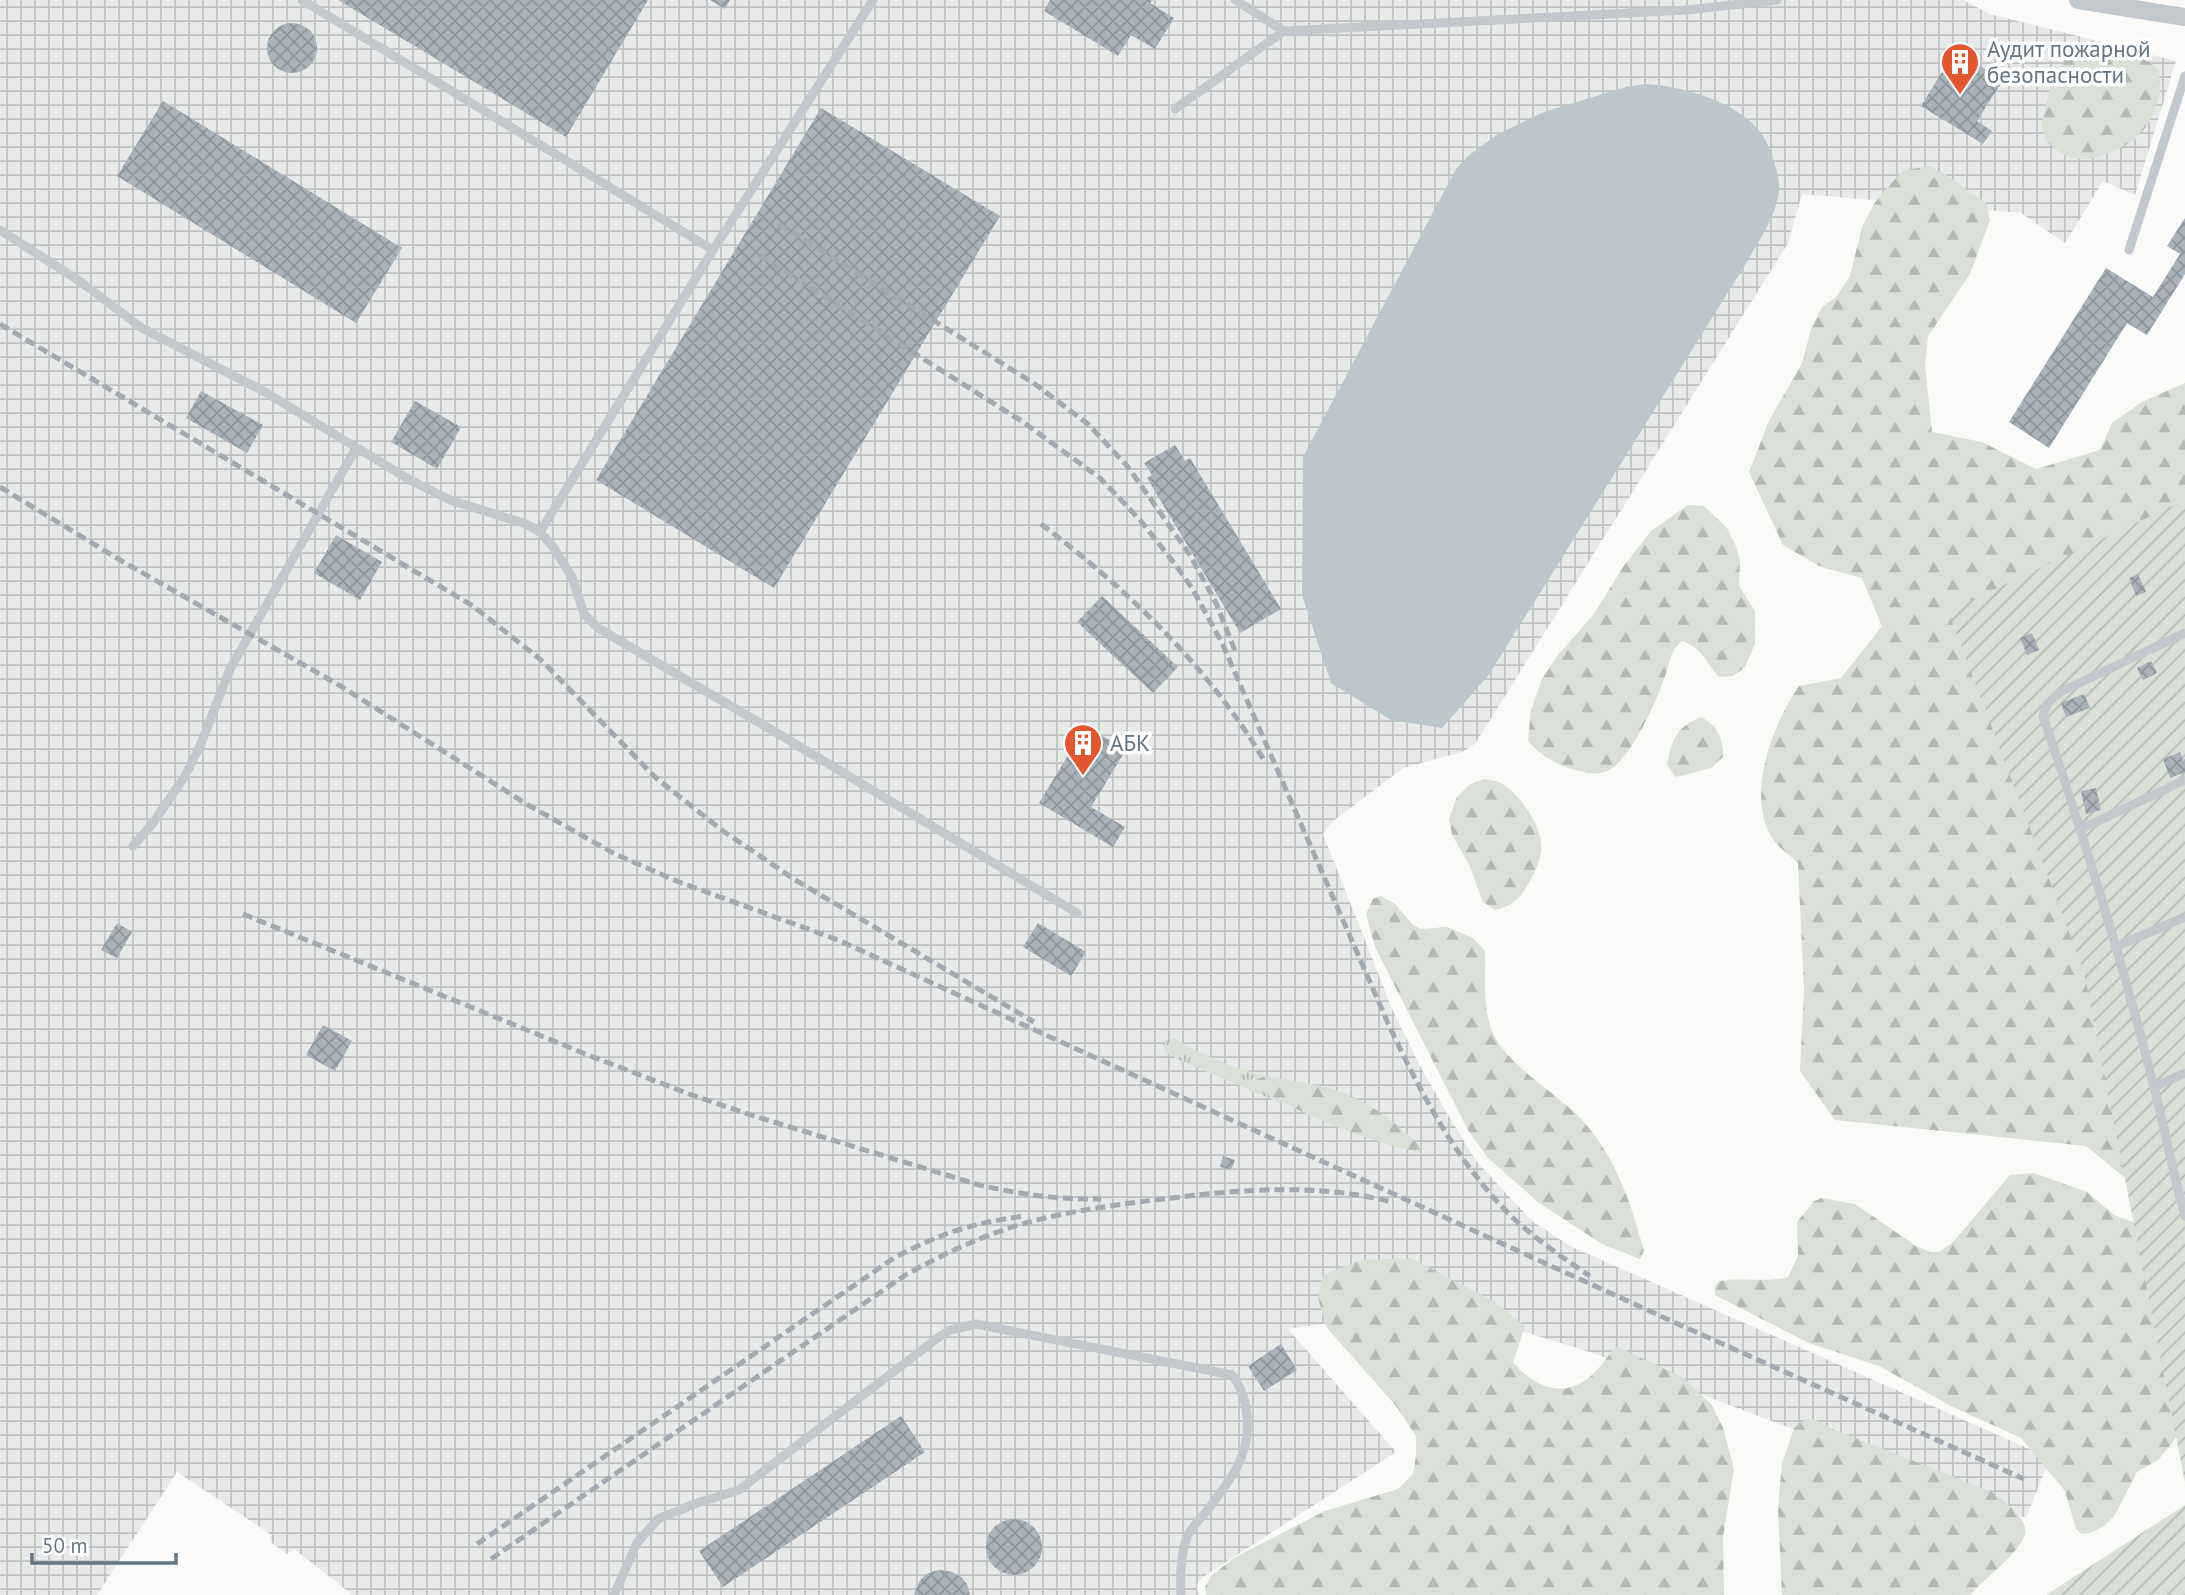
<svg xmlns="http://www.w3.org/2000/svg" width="2185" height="1595" viewBox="0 0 2185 1595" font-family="'PT Sans',sans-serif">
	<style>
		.industrial { fill: url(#industrial-grid) }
		.grass { fill: url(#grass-tufts) }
		.forest { fill: url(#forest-firs) }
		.garden { fill: url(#garden-furrows) }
		.water { fill: #bbc7cb }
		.building { fill: url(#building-cross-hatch) }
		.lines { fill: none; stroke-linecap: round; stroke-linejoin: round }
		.lane { stroke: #c3c8cc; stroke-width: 9 }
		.street { stroke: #c3c8cc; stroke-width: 18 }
		.rail { stroke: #a2aab0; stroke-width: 5; stroke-dasharray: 10 5; stroke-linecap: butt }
		.labels { text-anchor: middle; stroke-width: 7; stroke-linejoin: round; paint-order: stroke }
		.poi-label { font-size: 23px; fill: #657683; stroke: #fff; text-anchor: start }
	</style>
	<defs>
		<pattern id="industrial-grid" width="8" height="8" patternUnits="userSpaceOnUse" patternTransform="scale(1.75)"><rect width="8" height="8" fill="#e8e9e9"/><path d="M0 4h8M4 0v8" fill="none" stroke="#c0c1c2"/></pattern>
		<pattern id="grass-tufts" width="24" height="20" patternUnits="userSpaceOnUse" patternTransform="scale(1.75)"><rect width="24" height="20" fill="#dadfd7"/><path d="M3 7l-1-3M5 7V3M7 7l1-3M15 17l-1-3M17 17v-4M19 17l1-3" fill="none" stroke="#b4b9b4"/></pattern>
		<pattern id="forest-firs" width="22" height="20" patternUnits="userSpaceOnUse" patternTransform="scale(1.75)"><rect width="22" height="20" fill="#dadfd7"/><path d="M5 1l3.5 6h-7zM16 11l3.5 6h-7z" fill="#b4b9b4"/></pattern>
		<pattern id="garden-furrows" width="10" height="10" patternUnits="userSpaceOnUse" patternTransform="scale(1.75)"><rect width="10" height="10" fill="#dadfd7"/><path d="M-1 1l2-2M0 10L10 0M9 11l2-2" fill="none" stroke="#b4b9b4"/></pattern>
		<pattern id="building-cross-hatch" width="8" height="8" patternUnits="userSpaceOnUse" patternTransform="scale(1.75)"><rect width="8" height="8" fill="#aab3b9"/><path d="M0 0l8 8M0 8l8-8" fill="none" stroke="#8e969c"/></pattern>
	</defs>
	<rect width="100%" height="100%" fill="#fafaf8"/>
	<polygon class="industrial" points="0,0 1963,0 1990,14 2176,61 2135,195 2103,181 2065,243 2021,213 1802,194 1788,243 1475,744 1462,752 1403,768 1332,822 1323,834 1393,1011 1419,1064 1451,1120 1477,1162 1532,1221 1570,1246 2050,1458 2026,1518 1593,1353 1505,1326 1356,1319 1288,1329 1396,1452 1203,1577 1198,1582 1197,1590 1200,1595 353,1595 294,1549 287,1554 272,1543 269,1533 177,1472 97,1595 0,1595"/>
	<polygon class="grass" points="1166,1039 1175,1039 1201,1053 1231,1066 1266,1076 1258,1078 1257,1088 1288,1106 1179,1060 1166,1052 1163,1044"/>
	<g class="forest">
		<path d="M 2083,46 L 2111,46 L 2146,60 L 2159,70 C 2159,78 2161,88 2159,96 C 2156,110 2147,129 2136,138 C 2126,147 2101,158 2087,159 C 2069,161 2045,148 2042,129 C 2041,120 2046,106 2048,97 C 2052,76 2065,57 2083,46 Z"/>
		<path d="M 1930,166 L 1943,173 L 1986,203 L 1990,220 L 1970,274 L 1928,336 L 1925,366 L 1932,432 L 1982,442 L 2036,469 L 2100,450 L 2112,423 L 2142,402 L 2185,383 L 2185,523 L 2157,1204 L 2086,1146 L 1835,1120 L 1800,1071 L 1804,989 L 1798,863 C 1790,855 1776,846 1771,836 C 1746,792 1773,724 1799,686 L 1841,678 L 1882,626 L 1862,578 L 1821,567 L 1783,545 L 1749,472 L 1769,421 L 1802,363 L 1811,329 L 1822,307 L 1836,297 L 1850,276 L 1862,227 L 1874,204 L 1890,184 L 1905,170 Z"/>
		<path d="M 1688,505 L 1704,506 L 1727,528 L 1735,544 L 1740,560 L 1739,586 L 1755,611 L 1755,644 L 1745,667 L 1733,676 L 1719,677 C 1706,662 1701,647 1682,641 C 1669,651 1670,664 1664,679 C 1656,702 1631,759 1609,770 C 1599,776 1589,773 1578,771 C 1558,765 1541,757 1528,741 L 1531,710 L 1542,679 L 1558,655 L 1594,614 L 1623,567 L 1651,531 Z"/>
		<path d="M 1701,717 C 1718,726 1723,738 1723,757 L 1711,768 L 1676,777 L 1667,765 C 1671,741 1676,727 1701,717 Z"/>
		<path d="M 1485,779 C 1490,780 1497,781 1501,783 C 1521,794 1545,831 1541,853 C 1539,864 1534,874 1528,884 C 1521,898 1510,907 1495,910 L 1483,902 L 1469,864 L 1452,835 L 1449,819 L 1457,797 L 1470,784 Z"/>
		<path d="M 1380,896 L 1395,904 L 1413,925 L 1421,929 L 1447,927 L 1473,938 L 1485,951 C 1486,976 1482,1007 1492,1031 C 1507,1067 1557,1092 1583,1121 C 1616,1158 1631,1203 1644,1251 L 1640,1259 L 1602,1244 L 1539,1203 L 1488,1158 L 1468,1130 L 1375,947 L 1366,914 L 1373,899 Z"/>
		<path d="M 1266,1076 C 1289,1081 1314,1083 1336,1090 C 1369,1101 1396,1123 1421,1147 L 1419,1153 C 1362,1138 1308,1118 1257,1088 L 1254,1084 L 1257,1079 Z"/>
		<path d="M 2034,1173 L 2087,1192 L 2114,1215 L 2144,1226 L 2183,1425 L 2173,1442 L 2158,1460 L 2137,1472 L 2115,1515 L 2104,1526 L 2090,1533 L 2082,1534 L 2076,1529 L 2065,1491 L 2021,1438 L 1951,1406 L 1879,1366 L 1809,1343 L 1715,1295 L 1715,1287 L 1719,1281 C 1743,1277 1765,1283 1788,1277 L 1798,1256 L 1797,1222 L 1814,1201 L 1822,1198 L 1855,1204 L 1916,1246 L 1931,1252 L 1939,1252 L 1953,1242 L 2010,1175 Z"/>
		<path d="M 1411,1258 L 1495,1302 L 1525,1326 L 1513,1362 C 1534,1387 1562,1400 1591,1376 C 1600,1368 1608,1356 1616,1346 L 1684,1378 L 1712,1405 L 1723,1428 L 1734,1469 L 1723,1537 L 1724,1595 L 1206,1595 L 1205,1587 L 1211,1576 L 1234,1558 L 1325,1511 L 1398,1489 L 1413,1474 L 1416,1456 L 1416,1436 L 1396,1406 L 1327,1328 L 1318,1298 L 1323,1275 L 1361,1260 Z"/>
		<path d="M 1806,1419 L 1815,1419 L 1830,1428 L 1992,1492 C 2002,1499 2028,1518 2025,1533 C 2023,1550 1982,1581 1970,1595 L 1782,1595 L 1778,1509 L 1782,1463 L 1794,1428 Z"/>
	</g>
	<g class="garden">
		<polygon points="2185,500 2185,1482 2084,972 1948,611"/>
		<polygon points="2185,1505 2185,1595 2046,1595"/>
	</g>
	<path class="water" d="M 1645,84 C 1682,86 1737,101 1761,133 C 1767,141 1771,152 1774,162 C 1776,170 1780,180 1779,188 C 1778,214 1759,240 1747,262 L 1488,676 L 1442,728 L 1391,720 L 1331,683 L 1302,595 L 1303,457 L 1456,169 L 1468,156 L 1498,134 L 1544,112 L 1626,87 Z"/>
	<g class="building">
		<polygon points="338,0 648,0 566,137"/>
		<polygon points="710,0 730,0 725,9"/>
		<polygon points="1050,0 1153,0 1150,3 1174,18 1155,49 1131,35 1118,56 1044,11"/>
		<circle cx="292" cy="48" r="25"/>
		<polygon points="1955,51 2003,80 1977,121 1992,131 1983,144 1921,106"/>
		<polygon points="163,101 402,248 356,323 117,176"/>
		<polygon points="821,108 1000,216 774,588 596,480"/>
		<polygon points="2185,218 2185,274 2147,335 2127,323 2049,448 2009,422 2106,268 2153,297 2180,254 2167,246"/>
		<polygon points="201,391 263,425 247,453 186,418"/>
		<polygon points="415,401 461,427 437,469 391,442"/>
		<polygon points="1175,445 1185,461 1190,458 1281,609 1240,633 1147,478 1152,475 1144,463"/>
		<polygon points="336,535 382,562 360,600 314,573"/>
		<polygon points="2138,574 2146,592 2136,596 2129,578"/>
		<polygon points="1102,596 1178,667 1153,693 1077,622"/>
		<polygon points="2032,633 2039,650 2027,655 2020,638"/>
		<polygon points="2151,661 2157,673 2143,680 2137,668"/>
		<polygon points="2084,694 2090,708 2066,717 2061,703"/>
		<polygon points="1086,726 1126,750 1091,807 1125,827 1113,847 1039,803"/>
		<polygon points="2180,752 2183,760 2185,759 2185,772 2170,778 2163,759"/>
		<polygon points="2096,788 2101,810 2086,814 2081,791"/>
		<polygon points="117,923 132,932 117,958 101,950"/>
		<polygon points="1038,923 1086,952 1071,976 1023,947"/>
		<polygon points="323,1025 352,1041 335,1071 306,1055"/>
		<polygon points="1223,1156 1235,1160 1231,1170 1220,1167"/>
		<polygon points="1281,1344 1297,1370 1264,1391 1248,1366"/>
		<polygon points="901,1416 925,1452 723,1587 699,1551"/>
		<circle cx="1014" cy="1547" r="28"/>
		<polygon points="943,1570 952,1572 961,1577 967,1584 970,1595 914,1595 919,1582 925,1575 934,1571"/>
	</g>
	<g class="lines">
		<g class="lane">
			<polyline points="302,0 713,250"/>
			<polyline points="1235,0 1284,31"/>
			<polyline points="1175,109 1284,31 1687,10 1777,0"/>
			<polyline points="0,230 78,280 142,328 265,392 410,480 450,500 526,524 540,532 553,547 572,577 584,614 598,628 782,736 1077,913"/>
			<polyline points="2129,250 2185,76"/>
			<polyline points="540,532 713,250 873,0"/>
			<path d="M 2185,633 L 2060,692 L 2047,704 L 2043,716 C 2084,838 2123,962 2154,1087 C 2165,1130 2173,1173 2185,1216"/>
			<polyline points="2081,829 2185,780"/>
			<polyline points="133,846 153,823 185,776 200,746 230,669 356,448"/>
			<polyline points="2115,947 2185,917"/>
			<polyline points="2154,1087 2185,1073"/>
			<path d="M 614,1595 L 637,1543 L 658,1519 L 697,1503 L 739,1490 L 939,1337 L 950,1330 L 976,1324 L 1232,1375 C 1251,1400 1252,1439 1237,1467 C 1230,1481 1219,1494 1210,1507 C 1203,1516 1192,1526 1187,1537 C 1180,1555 1180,1576 1181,1595"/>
		</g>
		<polyline class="street" points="2078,0 2185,17"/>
		<g class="rail">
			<polyline points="779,224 1035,384 1088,424 1128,467 1190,555 1216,603 1236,653"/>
			<path d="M 759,255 L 1023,422 L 1100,478 L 1140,520 L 1175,564 L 1192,588 L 1222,643 L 1387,1021 C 1420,1092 1457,1163 1513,1218 C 1537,1240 1563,1258 1590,1276"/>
			<polyline points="0,324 473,606 541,660 656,778 723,831 797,881 1034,1022"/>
			<polyline points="0,487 120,560 339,685 528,805 615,854 679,882 838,940 1678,1324 2024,1479"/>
			<path d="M 1041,524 C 1128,590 1209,667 1265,762"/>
			<path d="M 243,914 L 588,1055 L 689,1094 L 751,1115 L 979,1185 C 1019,1194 1059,1200 1101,1199"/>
			<path d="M 477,1544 L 894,1258 C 940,1233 973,1223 1025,1216"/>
			<path d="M 491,1559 L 907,1274 C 940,1256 973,1240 1009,1228 C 1056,1213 1106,1206 1155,1200 C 1235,1190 1313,1182 1392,1202"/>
		</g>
	</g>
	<defs>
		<symbol id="building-pin" viewBox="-11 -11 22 30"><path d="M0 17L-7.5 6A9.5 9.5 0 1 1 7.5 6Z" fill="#e4572e" stroke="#fff"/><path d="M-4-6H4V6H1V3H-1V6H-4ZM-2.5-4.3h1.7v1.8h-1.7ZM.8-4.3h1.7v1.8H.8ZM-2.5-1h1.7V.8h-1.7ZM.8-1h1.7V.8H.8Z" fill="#fff"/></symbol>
	</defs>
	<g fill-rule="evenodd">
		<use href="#building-pin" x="1938" y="40" width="44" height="60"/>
		<use href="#building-pin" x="1061" y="721" width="44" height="60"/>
	</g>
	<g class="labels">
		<g class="poi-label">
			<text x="1987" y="57">Аудит пожарной<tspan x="1987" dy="26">безопасности</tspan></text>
			<text x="1110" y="751">АБК</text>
		</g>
	</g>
	<path d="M32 1553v10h144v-10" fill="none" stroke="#657683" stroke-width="3.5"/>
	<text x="42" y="1553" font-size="21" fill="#657683" stroke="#ffffff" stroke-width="5" paint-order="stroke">50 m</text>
</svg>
